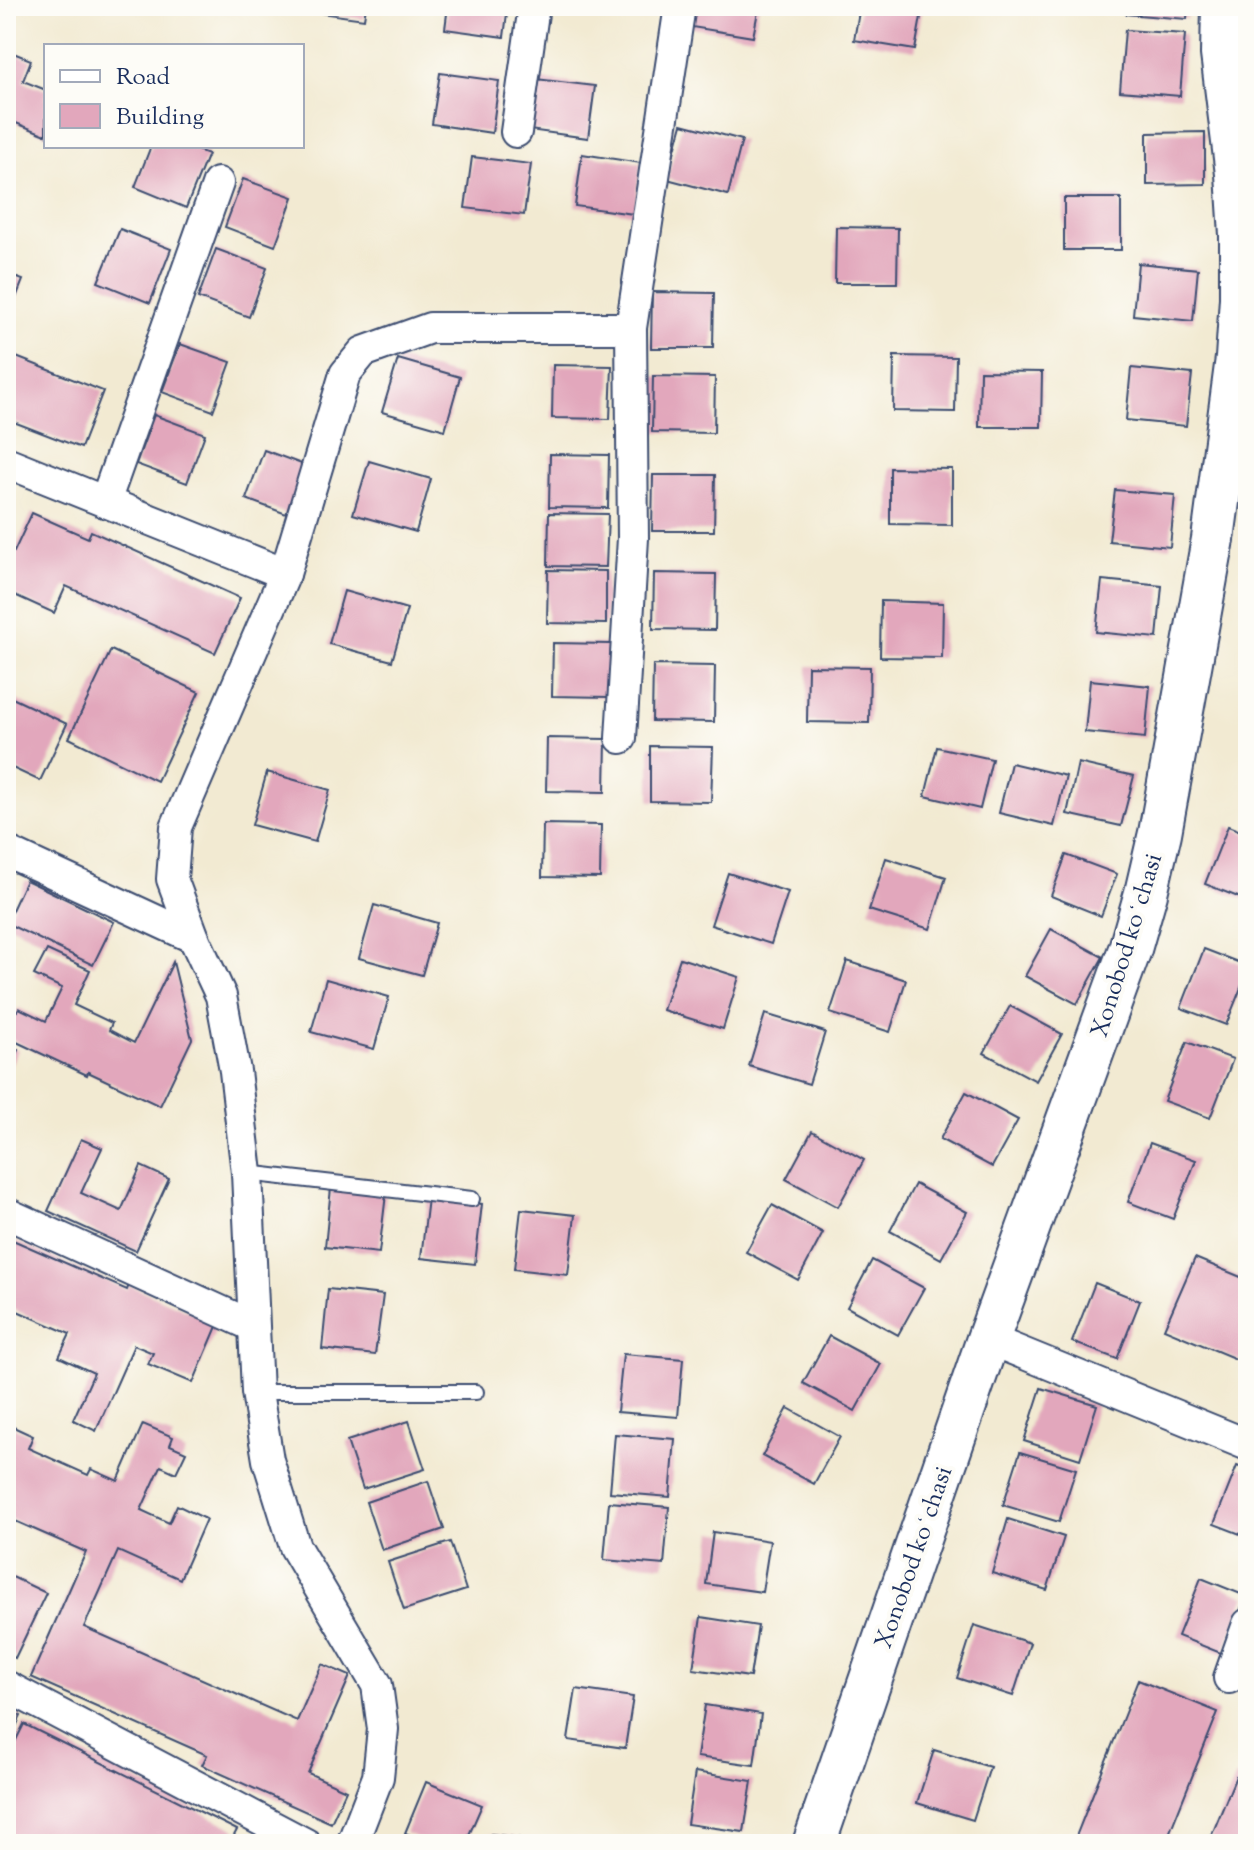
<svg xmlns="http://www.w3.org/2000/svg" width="1254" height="1850" viewBox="0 0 1254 1850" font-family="'Sorts Mill Goudy',serif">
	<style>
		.building { fill: #e2a7bc }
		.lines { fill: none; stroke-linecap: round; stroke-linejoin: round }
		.service-casing { stroke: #3b4b6f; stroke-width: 18 }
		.minor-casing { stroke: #3b4b6f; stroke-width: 34 }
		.secondary-casing { stroke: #3b4b6f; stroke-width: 46 }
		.service { stroke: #fff; stroke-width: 14 }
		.minor { stroke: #fff; stroke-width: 30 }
		.secondary { stroke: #fff; stroke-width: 42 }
		.labels { text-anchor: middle; stroke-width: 8; stroke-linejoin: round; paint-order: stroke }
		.street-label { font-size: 24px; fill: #1b2f5e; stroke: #fdfcf7 }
	</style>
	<rect width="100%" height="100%" fill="#fdfcf7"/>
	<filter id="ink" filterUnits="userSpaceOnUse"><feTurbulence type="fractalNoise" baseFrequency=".0125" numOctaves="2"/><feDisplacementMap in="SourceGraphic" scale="16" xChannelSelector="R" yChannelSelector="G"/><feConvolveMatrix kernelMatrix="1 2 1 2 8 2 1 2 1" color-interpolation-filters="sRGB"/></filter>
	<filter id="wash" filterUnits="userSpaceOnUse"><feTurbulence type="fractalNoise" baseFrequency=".006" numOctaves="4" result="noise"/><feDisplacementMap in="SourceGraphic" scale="32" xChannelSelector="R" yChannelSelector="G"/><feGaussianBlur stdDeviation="1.8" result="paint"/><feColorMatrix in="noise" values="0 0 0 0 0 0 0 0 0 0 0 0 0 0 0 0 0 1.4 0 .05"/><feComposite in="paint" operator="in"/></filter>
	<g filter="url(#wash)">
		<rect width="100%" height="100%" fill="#f2ead2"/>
		<g id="blocks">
			<g class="building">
				<polygon points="306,6 366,6 364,19 305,11"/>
				<polygon points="448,6 508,6 504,37 445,29"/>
				<polygon points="695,6 759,6 753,37 692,27"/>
				<polygon points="860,6 923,6 915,50 854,40"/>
				<polygon points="1012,6 1052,6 1051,11 1012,8"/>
				<polygon points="1126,6 1188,6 1187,19 1126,14"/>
				<polygon points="1125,30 1185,34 1180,96 1120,91"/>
				<polygon points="6,50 31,60 23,81 46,90 46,135 6,119"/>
				<polygon points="440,73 499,81 492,133 432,124"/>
				<polygon points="536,79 595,86 588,138 529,130"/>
				<polygon points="682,124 742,140 728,195 667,179"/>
				<polygon points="1205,132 1205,184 1147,185 1147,133"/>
				<polygon points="151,146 187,146 208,154 186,208 135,187"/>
				<polygon points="582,154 641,163 634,214 575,206"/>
				<polygon points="472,157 531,164 524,215 465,208"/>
				<polygon points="243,179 293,197 275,246 225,227"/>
				<rect x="1064" y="198" width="57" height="52"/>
				<polygon points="836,227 898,228 897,283 835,283"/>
				<polygon points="120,229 171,249 150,303 98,282"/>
				<polygon points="216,249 267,268 249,317 198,298"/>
				<polygon points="1138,263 1198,269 1193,321 1133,315"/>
				<polygon points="6,274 23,280 6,323"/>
				<polygon points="652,292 714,293 713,348 651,348"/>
				<polygon points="180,344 231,362 213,411 162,392"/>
				<polygon points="6,353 103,391 81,448 6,419"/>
				<polygon points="894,356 956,357 955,412 893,411"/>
				<polygon points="398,359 460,377 445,430 382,412"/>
				<polygon points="553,365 612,366 610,419 552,418"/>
				<polygon points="1131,368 1192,374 1186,426 1126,420"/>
				<polygon points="980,371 1042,372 1041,427 979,427"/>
				<polygon points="653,376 715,377 714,433 652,432"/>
				<polygon points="154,415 205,434 187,483 136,464"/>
				<polygon points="264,450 315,469 297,518 246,499"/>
				<polygon points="550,454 609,455 608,508 549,507"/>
				<polygon points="369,461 431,479 416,532 353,514"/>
				<polygon points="890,468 952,469 952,525 890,524"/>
				<polygon points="653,475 715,475 714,531 652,531"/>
				<polygon points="1115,490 1175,495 1170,547 1109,541"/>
				<polygon points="32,513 88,538 91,531 240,598 215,653 66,586 54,613 6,591 6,548 14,552"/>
				<polygon points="549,513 608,514 606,567 548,566"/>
				<polygon points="548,570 606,571 606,624 547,623"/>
				<polygon points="654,573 716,574 715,630 653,629"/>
				<polygon points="1102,580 1162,586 1157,638 1096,632"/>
				<polygon points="344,591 407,609 392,661 329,644"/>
				<polygon points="881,601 943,603 942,658 880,657"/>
				<polygon points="553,643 611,644 610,697 552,696"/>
				<polygon points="111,650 199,692 157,781 69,738"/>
				<polygon points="653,665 715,666 714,722 652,721"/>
				<polygon points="808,666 870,667 869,723 807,722"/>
				<polygon points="1090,680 1150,686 1145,738 1085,732"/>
				<polygon points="6,695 67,724 40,781 6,765"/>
				<polygon points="547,738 606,739 605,792 546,791"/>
				<polygon points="650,746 713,747 711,802 650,801"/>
				<polygon points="937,747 992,759 980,809 925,796"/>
				<polygon points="1011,763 1066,776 1054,826 999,813"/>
				<polygon points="1078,763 1134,776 1121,826 1067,814"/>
				<polygon points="267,772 330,790 315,842 252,825"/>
				<polygon points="543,824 601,825 600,878 542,877"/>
				<polygon points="1228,826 1248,834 1248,901 1205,884"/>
				<polygon points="1066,855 1117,874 1101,916 1051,896"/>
				<polygon points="886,858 946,877 930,929 869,910"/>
				<polygon points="728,873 788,892 771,944 711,925"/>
				<polygon points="26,880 114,922 93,965 6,923"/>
				<polygon points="374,905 437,923 422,975 359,958"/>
				<polygon points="1051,929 1103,957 1077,1004 1025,976"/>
				<polygon points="1204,949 1248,966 1248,970 1226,1025 1181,1008"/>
				<polygon points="47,950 90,970 74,1005 112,1023 109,1030 134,1043 173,962 192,1039 160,1106 88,1072 87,1075 6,1037 6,1006 17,1011 19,1008 46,1021 62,988 34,975"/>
				<polygon points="680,958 739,977 723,1029 663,1010"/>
				<polygon points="847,961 906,980 890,1032 830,1013"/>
				<polygon points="326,979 389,997 374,1049 311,1032"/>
				<polygon points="1010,1006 1062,1034 1036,1081 984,1053"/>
				<polygon points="765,1014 825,1032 809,1084 749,1066"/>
				<polygon points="1187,1042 1233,1059 1210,1118 1164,1101"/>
				<polygon points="6,1045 18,1050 6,1074"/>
				<polygon points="966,1092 1018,1120 992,1167 940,1139"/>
				<polygon points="812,1131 864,1160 838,1207 786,1179"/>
				<polygon points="81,1139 102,1148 81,1193 121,1211 141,1166 169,1179 136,1251 48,1211"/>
				<polygon points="1150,1143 1196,1160 1173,1219 1128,1202"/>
				<polygon points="915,1184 967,1212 941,1259 890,1231"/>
				<polygon points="331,1188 386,1194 379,1253 325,1247"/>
				<polygon points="428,1198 482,1204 475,1264 421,1258"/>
				<polygon points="772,1205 823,1233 798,1280 746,1252"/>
				<polygon points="521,1209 575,1215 568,1275 514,1269"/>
				<polygon points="6,1237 127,1290 129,1285 218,1324 193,1383 148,1364 153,1353 134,1345 96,1431 73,1420 94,1373 59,1357 70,1334 6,1306"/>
				<polygon points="1195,1258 1248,1280 1248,1364 1164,1329"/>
				<polygon points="872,1260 924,1288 898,1335 847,1307"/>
				<polygon points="1095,1283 1140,1301 1117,1359 1072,1342"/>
				<polygon points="328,1289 383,1295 375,1355 322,1349"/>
				<polygon points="829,1336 881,1364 855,1411 803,1383"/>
				<polygon points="623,1354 683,1359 678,1417 617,1412"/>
				<polygon points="1041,1388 1097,1405 1080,1459 1024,1441"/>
				<polygon points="788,1408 840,1437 814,1484 762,1456"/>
				<polygon points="409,1421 425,1469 363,1489 347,1441"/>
				<polygon points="7,1424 33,1436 28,1448 88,1475 91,1469 118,1481 143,1424 173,1437 170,1445 186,1452 176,1473 161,1466 141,1510 169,1523 177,1505 206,1519 180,1579 118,1551 84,1627 297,1721 322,1664 350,1676 308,1773 346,1790 331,1823 202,1765 207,1755 31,1677 86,1552 6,1517"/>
				<polygon points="615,1434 675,1439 670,1497 610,1492"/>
				<polygon points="1020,1452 1076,1469 1059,1522 1003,1505"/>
				<polygon points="1237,1466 1248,1470 1248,1537 1214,1524"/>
				<polygon points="428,1481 444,1529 382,1550 366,1502"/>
				<polygon points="609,1502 669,1507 664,1565 604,1560"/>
				<polygon points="1008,1519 1064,1537 1047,1590 992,1573"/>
				<polygon points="713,1532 770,1541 762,1592 706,1584"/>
				<polygon points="450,1542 466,1590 404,1610 388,1562"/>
				<polygon points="6,1574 46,1593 15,1658 6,1653"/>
				<polygon points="1201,1578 1246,1596 1223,1654 1178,1636"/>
				<polygon points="701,1617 758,1626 750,1677 693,1669"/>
				<polygon points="974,1625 1030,1643 1013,1696 957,1678"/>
				<polygon points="1138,1680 1218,1712 1165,1844 1073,1844"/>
				<polygon points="576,1689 633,1697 625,1748 568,1740"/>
				<polygon points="705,1705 761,1714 754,1765 697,1757"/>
				<polygon points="6,1709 21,1716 6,1747"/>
				<polygon points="24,1724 237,1830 231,1841 237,1844 6,1844 6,1760"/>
				<polygon points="934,1750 990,1767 973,1820 917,1803"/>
				<polygon points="695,1772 752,1781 744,1832 687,1824"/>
				<polygon points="1236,1776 1248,1781 1248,1844 1208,1844"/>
				<polygon points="426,1782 482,1805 465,1844 433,1844 405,1833"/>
				<polygon points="491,1834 549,1842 549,1844 489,1844"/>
				<polygon points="686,1839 709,1842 709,1844 685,1844"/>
			</g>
		</g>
	</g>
	<g filter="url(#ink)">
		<use href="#blocks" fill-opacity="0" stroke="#3b4b6f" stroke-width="2"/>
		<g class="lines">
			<defs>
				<g id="service">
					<polyline points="247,1173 472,1199"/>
					<polyline points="257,1392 476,1392"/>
				</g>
				<g id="minor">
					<polyline points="516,132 534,6"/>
					<polyline points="6,462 285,574"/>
					<polyline points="105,502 218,183"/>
					<polyline points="621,738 633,538 631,328 680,6"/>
					<polyline points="6,851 194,938"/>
					<polyline points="6,1213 253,1326"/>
					<polyline points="988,1339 1248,1445"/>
					<polyline points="1229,1678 1248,1624"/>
					<polyline points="6,1686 306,1844"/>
					<polyline points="352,1844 378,1777 383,1729 377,1685 295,1547 268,1460 257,1392 247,1173 235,1071 221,996 194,938 172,879 176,827 285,574 345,374 363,352 430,328 631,328"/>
				</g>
				<polyline id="secondary" points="814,1844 988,1339 1130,949 1146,893 1160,833 1213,539 1237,358 1241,298 1241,235 1237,174 1222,54 1223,6"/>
			</defs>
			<use href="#service" class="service-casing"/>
			<use href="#minor" class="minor-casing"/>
			<use href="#secondary" class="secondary-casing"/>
			<use href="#service" class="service"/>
			<use href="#minor" class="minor"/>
			<use href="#secondary" class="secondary"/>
		</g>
	</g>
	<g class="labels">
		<g class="street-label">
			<text transform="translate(1126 945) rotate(-73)" y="8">Xonobod koʻchasi</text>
			<text transform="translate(913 1557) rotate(-71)" y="8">Xonobod koʻchasi</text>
		</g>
	</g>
	<rect width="1254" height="1850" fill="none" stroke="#fdfcf7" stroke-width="32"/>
	<rect x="44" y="44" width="260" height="104" fill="#fdfcf7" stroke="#a3aaba" stroke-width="2"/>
	<rect x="60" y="70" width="40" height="12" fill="#ffffff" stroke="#a3aaba" stroke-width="2"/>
	<text x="116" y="84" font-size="24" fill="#1b2f5e">Road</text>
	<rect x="60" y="104" width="40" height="24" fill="#e2a7bc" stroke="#a3aaba" stroke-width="2"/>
	<text x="116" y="124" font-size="24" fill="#1b2f5e">Building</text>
</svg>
